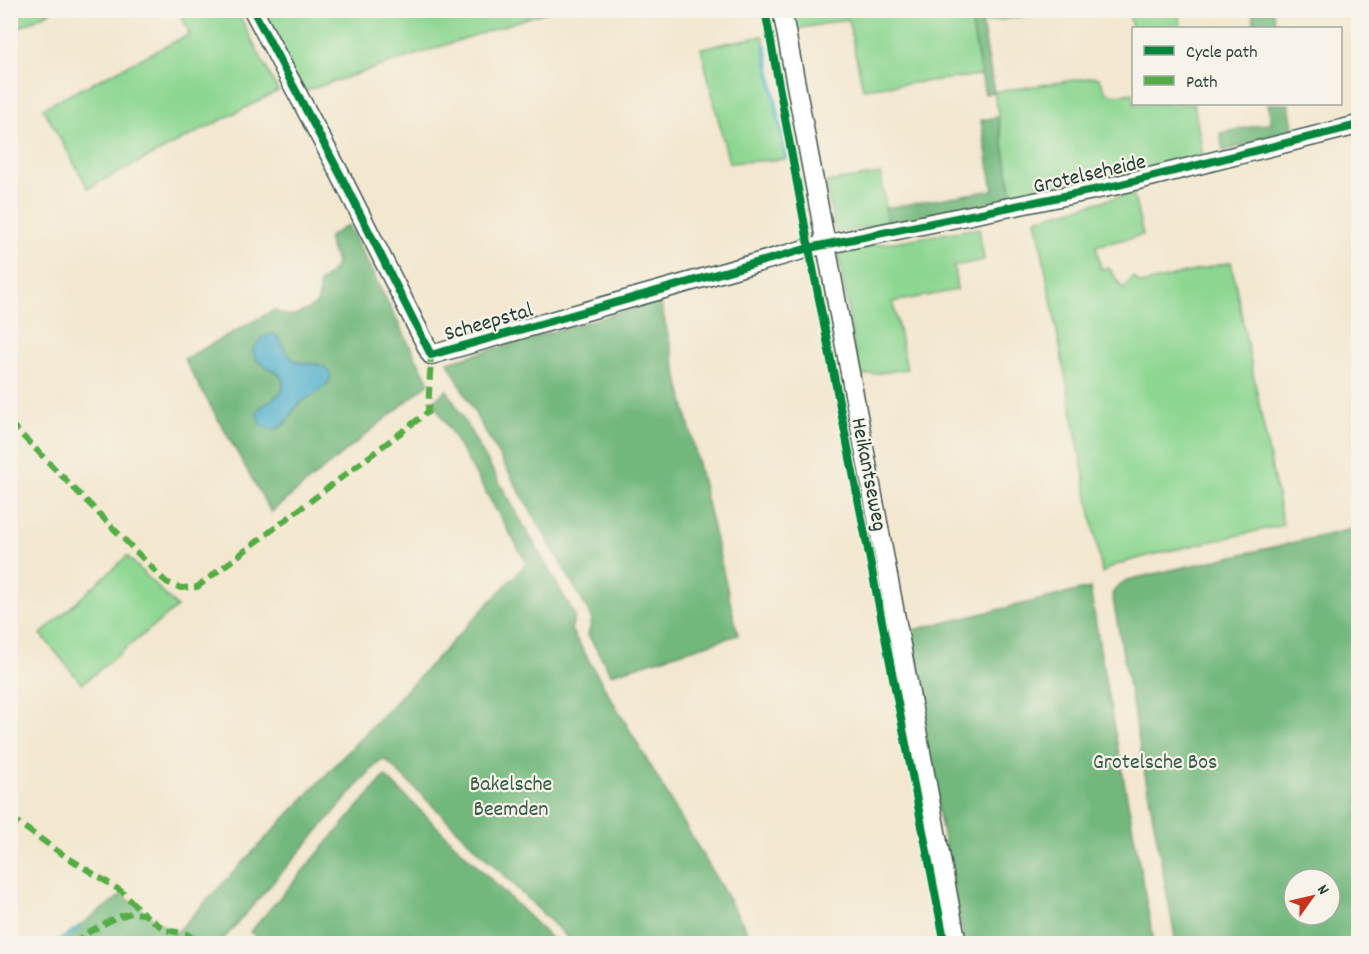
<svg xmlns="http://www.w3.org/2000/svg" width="1369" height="954" viewBox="0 0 1369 954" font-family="Dekko,sans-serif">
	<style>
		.green { fill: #8ed793; stroke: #568a64; stroke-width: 1.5 }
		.forest { fill: #72b87d; stroke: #487a58; stroke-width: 1.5; fill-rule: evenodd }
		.water { fill: #4eafcc; stroke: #367680; stroke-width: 1.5 }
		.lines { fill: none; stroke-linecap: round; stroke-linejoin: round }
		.stream { stroke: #4eafcc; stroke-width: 4 }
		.minor-casing { stroke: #3f564b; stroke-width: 21 }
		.minor { stroke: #fff; stroke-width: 18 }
		.quiet { stroke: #52ad45; stroke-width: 6; stroke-dasharray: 12 6; stroke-linecap: butt }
		.cycleway-casing { stroke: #f7f3e8; stroke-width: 11 }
		.cycleway { stroke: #00873e; stroke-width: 8 }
		.labels { text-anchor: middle; stroke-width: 4.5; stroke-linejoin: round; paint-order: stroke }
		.street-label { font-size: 22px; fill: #1f3d34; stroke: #f7f3e8 }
		.park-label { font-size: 22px; fill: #355c47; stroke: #f7f3e8 }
	</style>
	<rect width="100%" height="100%" fill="#f7f3e8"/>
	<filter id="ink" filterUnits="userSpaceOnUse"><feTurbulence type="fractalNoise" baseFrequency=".0167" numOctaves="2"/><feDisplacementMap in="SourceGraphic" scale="12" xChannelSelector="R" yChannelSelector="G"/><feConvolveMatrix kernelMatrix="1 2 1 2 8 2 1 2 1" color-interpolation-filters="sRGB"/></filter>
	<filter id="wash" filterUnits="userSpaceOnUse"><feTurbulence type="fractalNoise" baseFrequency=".008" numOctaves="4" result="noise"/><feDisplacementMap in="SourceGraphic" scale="24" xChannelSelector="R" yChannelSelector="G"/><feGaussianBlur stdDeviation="1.35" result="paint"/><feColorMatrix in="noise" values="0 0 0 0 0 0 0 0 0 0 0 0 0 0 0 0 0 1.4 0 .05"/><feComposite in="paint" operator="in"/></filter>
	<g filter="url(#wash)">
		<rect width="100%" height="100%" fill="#f3e7cf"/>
		<g class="green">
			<polygon points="11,10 52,10 52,11 11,32"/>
			<polygon points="980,10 1057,10 1057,11 982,23"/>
			<polygon points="179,11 237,11 278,91 88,188 43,108 190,34"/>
			<polygon points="256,11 549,11 299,93"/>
			<polygon points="793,11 969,11 981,75 863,89 848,19 797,29"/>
			<polygon points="1128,11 1178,11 1181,27 1134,28 1133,31"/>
			<polygon points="763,36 786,159 729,163 701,48"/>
			<polygon points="1095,77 1099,78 1106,92 1115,95 1133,93 1134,104 1194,104 1203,156 1013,202 994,92"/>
			<polygon points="881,174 888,224 835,233 826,182"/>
			<polygon points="1133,193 1143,235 1096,246 1101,269 1109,268 1123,289 1133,277 1141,284 1231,262 1283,525 1143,557 1115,565 1102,573 1036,219"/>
			<polygon points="979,228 984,260 954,266 957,290 893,302 907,369 859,376 838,251"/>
			<polygon points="127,556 177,607 82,684 41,634"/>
		</g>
		<g class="forest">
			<polygon points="969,11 980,11 994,92 985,94"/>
			<polygon points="1252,11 1273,11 1276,28 1255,28"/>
			<polygon points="1268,104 1289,104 1294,133 1223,151 1220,133 1271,123"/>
			<polygon points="998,117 1013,202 888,224 885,208 993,190 981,120"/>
			<path d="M 348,225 L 429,383 L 271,512 L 184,359 L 274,310 C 291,321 299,314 315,305 L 318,302 L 320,282 C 325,278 332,273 335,267 C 339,257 327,247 329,237 ZM 278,337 C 283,347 288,360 300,363 C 313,366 317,360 328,371 L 296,407 L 285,423 L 260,408 L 282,392 C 289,364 255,373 253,350 L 262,338 Z"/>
			<polygon points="660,301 738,635 611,674 588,635 592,620 590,614 478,419 448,362"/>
			<polygon points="447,390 575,616 571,630 754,943 573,943 386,760 379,761 220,943 55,943 122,895 175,934 527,563 433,401"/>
			<path d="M 1353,529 L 1358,638 L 1358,943 L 1176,943 L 1112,594 L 1118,586 L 1127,580 ZM 1294,879 L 1330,879 L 1330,915 L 1294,915 Z"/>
			<polygon points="1090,588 1104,673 1154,943 964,943 904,632"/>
			<polygon points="385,776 556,943 268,944 250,932"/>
		</g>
		<path class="water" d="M 274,333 C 282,341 284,353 294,360 C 308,369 321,356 331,376 C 328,391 306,396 296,407 C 290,414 288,424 278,428 C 272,431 266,428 261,424 L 257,414 L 260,408 L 282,392 C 290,364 255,373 253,350 L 262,338 Z"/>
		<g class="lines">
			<g class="stream">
				<polyline points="765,46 786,157"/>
				<polyline points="57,944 80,927"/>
			</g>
		</g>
	</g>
	<g filter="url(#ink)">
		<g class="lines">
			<defs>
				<g id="minor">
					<polyline points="253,10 340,174 431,355 809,248 1118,185 1358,125"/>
					<polyline points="782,10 957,944"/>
				</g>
			</defs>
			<use href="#minor" class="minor-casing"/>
			<use href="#minor" class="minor"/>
			<g class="quiet">
				<polyline points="10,423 166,582 181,588 197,587 428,412 431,355"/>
				<polyline points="10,817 59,852 121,891 144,914"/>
				<polyline points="73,944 89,932 115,918 131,913 144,914 165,930 187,934 200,944"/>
			</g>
			<defs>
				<g id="cycleway">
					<polyline points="253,10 340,174 431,355 809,248 1118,185 1358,125"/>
					<polyline points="765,10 809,248 945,944"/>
				</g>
			</defs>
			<use href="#cycleway" class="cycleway-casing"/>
			<use href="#cycleway" class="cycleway"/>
		</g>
	</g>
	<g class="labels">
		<g class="street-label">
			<text transform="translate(1089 172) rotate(-13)" y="8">Grotelseheide</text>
			<text transform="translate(488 320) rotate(-16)" y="8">Scheepstal</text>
			<text transform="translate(871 474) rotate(79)" y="8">Heikantseweg</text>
		</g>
		<g class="park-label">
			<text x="1155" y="768">Grotelsche Bos</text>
			<text x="511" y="790">Bakelsche<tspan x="511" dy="25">Beemden</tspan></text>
		</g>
	</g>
	<rect width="1369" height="954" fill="none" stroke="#f7f3e8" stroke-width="36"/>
	<rect x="1132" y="27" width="210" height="78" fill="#f7f3e8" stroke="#a1aaa0" stroke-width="1.5"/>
	<rect x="1144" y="46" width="30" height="9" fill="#00873e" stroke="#a1aaa0" stroke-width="1.5"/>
	<text x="1186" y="57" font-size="18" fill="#1f3d34">Cycle path</text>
	<rect x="1144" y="76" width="30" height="9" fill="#52ad45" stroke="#a1aaa0" stroke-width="1.5"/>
	<text x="1186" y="87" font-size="18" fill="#1f3d34">Path</text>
	<g transform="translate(1312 897) rotate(56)"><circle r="28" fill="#f7f3e8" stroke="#a1aaa0" stroke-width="1.5"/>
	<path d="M0-4.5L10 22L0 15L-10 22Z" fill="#c8321e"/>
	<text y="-9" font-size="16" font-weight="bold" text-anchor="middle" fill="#1f3d34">N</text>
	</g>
</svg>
